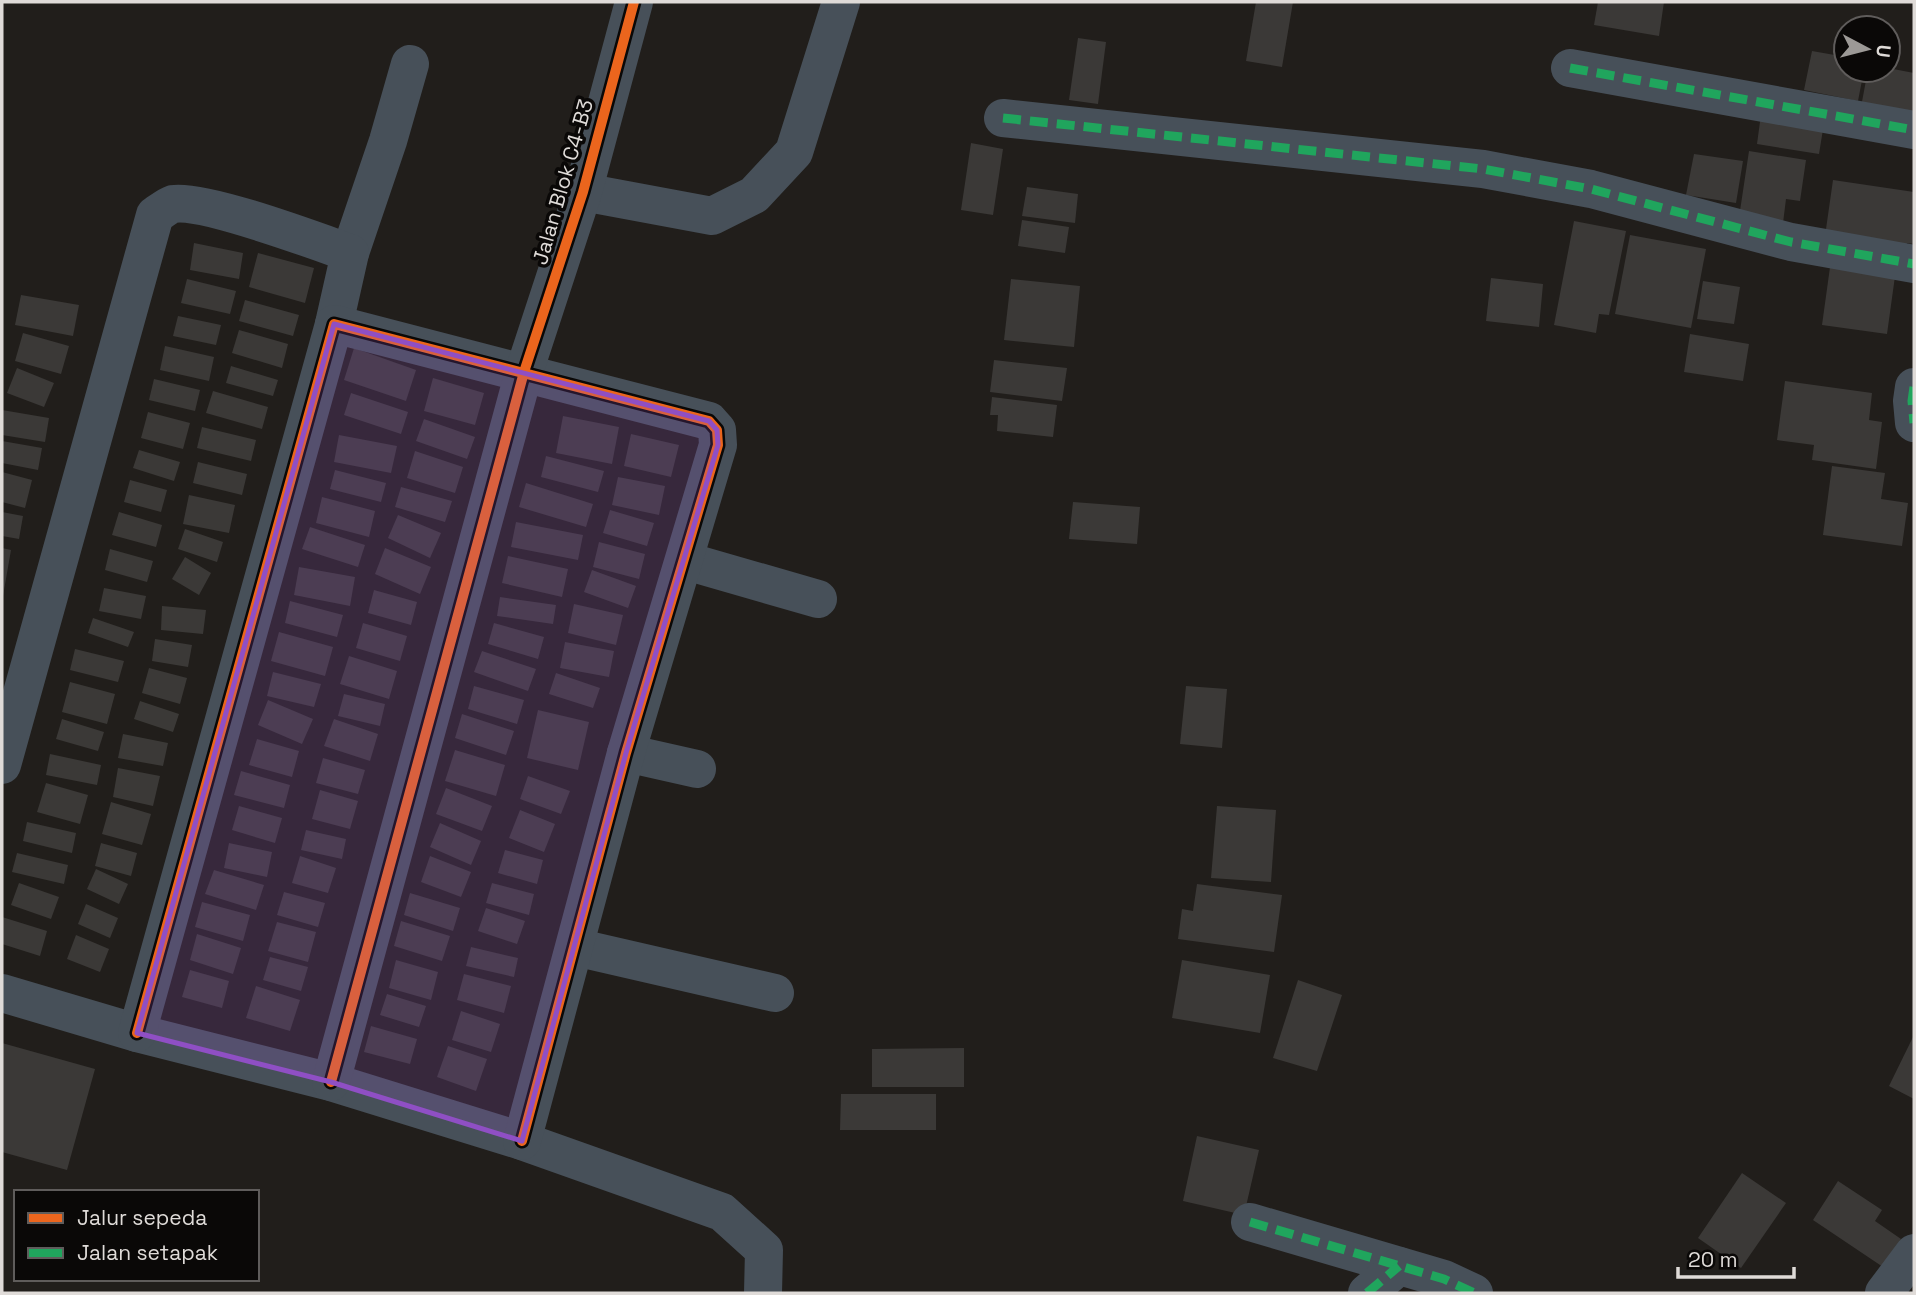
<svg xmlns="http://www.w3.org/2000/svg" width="1916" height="1295" viewBox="0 0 1916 1295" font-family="'Space Grotesk',sans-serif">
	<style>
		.building { fill: #3b3937 }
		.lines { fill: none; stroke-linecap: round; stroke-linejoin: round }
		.minor { stroke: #475059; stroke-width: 38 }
		.tertiary { stroke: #475059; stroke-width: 38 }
		.quiet { stroke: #20a55d; stroke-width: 9; stroke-dasharray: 18 9; stroke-linecap: butt }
		.cycleway-casing { stroke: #0a0807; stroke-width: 15 }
		.cycleway { stroke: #eb651d; stroke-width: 10 }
		.marked { fill: #8f4fc4; fill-opacity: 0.2; stroke: #8f4fc4; stroke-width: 5; stroke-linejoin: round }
		.labels { text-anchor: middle; stroke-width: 7; stroke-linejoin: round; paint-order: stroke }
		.street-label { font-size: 21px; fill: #dfdbd8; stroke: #0a0807 }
	</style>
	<rect width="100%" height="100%" fill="#211e1b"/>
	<g class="building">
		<polygon points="1256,2 1293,2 1282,67 1246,61"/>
		<polygon points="1598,2 1664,2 1659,36 1594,25"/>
		<polygon points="1078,38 1106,42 1098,104 1069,100"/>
		<polygon points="1812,51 1846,57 1846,70 1864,70 1858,101 1804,90"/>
		<polygon points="1888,68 1914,73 1914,122 1860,112 1868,70"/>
		<polygon points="1762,107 1825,117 1819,154 1757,144"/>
		<polygon points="971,143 1003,149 993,215 961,210"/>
		<polygon points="1749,151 1806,160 1800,201 1786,199 1782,231 1738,224"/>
		<polygon points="1694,154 1743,161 1736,203 1686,195"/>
		<polygon points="1833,180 1914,192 1914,244 1907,243 1905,255 1824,243"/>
		<polygon points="1027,187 1078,194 1075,223 1022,216"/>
		<polygon points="1022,220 1069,227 1065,253 1018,246"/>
		<polygon points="1574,221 1626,231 1609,315 1599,314 1596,333 1554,325"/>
		<polygon points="1630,235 1706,249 1691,328 1615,314"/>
		<polygon points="194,243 243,253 239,279 190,270"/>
		<polygon points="258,253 314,268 305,303 249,287"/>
		<polygon points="1831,260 1896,269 1887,334 1822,325"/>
		<polygon points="1491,278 1543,284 1539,327 1486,321"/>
		<polygon points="187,279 236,291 230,314 181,303"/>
		<polygon points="1011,279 1080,286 1074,347 1004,340"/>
		<polygon points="1703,281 1740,287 1734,324 1697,319"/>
		<polygon points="21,295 79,305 73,336 15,325"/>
		<polygon points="245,300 299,315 293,336 239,321"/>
		<polygon points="178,316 221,325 216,345 173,336"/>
		<polygon points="239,330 288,344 282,368 232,353"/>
		<polygon points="23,333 69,346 61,374 15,361"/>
		<polygon points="1690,334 1749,344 1743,381 1684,372"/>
		<polygon points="165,346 214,357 209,381 160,370"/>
		<polygon points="354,348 416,370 406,401 344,380"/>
		<polygon points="994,360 1067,368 1062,401 990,392"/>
		<polygon points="231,366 278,380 273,396 226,383"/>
		<polygon points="17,368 54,383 44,407 7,393"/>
		<polygon points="433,378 484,393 475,425 424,411"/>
		<polygon points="154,379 200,390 195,411 149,400"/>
		<polygon points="1785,381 1872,393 1869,420 1882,422 1876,469 1812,460 1814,445 1777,440"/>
		<polygon points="213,391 268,407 262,429 206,413"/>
		<polygon points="351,393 408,412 401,434 344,415"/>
		<polygon points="992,397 1057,405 1053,437 997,431 998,415 990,415"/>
		<polygon points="2,410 49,418 45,442 2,435"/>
		<polygon points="148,412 190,423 183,449 141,438"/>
		<polygon points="563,416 619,427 612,464 556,453"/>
		<polygon points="424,419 475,437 467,459 416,441"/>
		<polygon points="202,427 256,440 251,461 197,448"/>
		<polygon points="631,434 679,445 671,477 624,466"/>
		<polygon points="339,435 397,446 391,473 334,462"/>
		<polygon points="2,441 42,448 38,470 2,463"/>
		<polygon points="139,450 180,462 174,481 133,468"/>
		<polygon points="415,451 463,467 455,493 407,478"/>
		<polygon points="546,456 604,471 598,492 541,477"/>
		<polygon points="198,462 247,474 242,495 193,483"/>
		<polygon points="1832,466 1885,473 1881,499 1908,503 1902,546 1823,535"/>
		<polygon points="335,470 386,483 381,502 330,489"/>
		<polygon points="2,472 32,480 25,508 2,502"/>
		<polygon points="618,477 665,486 659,515 612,505"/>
		<polygon points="130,480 167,490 161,512 124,502"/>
		<polygon points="526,483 593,504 586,527 519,507"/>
		<polygon points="401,487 452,501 445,522 395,507"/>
		<polygon points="189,495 235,505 229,533 183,524"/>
		<polygon points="322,497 375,511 369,537 316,523"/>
		<polygon points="1073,502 1140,507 1137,544 1069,539"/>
		<polygon points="610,510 654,523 647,546 603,533"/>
		<polygon points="2,512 23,516 19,539 2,536"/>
		<polygon points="119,512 162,525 156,547 112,535"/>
		<polygon points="398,515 441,533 430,558 388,538"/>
		<polygon points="516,522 583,535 578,560 511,547"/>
		<polygon points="310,527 365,545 358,567 302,549"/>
		<polygon points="185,529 223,542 217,562 178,549"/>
		<polygon points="599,542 645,554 639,579 593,567"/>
		<polygon points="2,548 11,550 3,596 2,596"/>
		<polygon points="385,548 431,567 420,594 375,574"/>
		<polygon points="110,549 153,561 147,582 105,570"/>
		<polygon points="508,556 568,569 562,597 502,583"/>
		<polygon points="185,557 211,573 199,595 172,579"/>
		<polygon points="299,567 355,577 350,606 294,595"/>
		<polygon points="592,570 636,586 628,608 584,592"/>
		<polygon points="104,588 146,596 141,619 99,611"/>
		<polygon points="374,590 417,602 411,625 368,613"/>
		<polygon points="500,597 556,605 553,624 497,616"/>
		<polygon points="290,601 343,615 337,637 285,623"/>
		<polygon points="574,604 623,615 616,645 568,633"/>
		<polygon points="162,606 206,610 203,634 161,630"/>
		<polygon points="93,618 134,632 128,647 88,633"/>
		<polygon points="363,623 407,636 400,661 356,648"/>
		<polygon points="494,623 544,637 538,659 488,644"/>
		<polygon points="279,632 333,647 325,676 271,661"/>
		<polygon points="155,639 192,645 188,667 152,661"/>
		<polygon points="565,642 614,651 609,677 560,668"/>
		<polygon points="75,649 124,661 118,682 70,670"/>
		<polygon points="482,651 536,669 528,691 474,672"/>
		<polygon points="349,656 397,671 389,699 340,684"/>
		<polygon points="149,668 187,678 180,704 142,693"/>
		<polygon points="273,672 321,684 314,707 267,696"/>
		<polygon points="556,673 600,688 593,708 549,694"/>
		<polygon points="70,682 115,694 107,724 62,712"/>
		<polygon points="474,686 524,700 517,724 468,709"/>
		<polygon points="1186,686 1227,689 1222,748 1180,744"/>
		<polygon points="344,694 385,704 380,726 338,716"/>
		<polygon points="268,700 313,719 302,744 258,725"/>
		<polygon points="140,701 179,714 173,732 134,719"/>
		<polygon points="538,710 589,722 578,770 527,758"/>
		<polygon points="462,714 514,731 506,755 455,738"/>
		<polygon points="62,719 104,732 98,751 56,739"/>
		<polygon points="334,719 378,734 370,761 324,746"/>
		<polygon points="123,734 168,743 163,766 118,758"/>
		<polygon points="257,739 299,751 292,777 249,765"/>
		<polygon points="455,750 505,765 496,796 445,781"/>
		<polygon points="50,754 101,765 97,785 46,775"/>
		<polygon points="323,758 365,770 358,794 316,783"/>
		<polygon points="118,768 160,776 153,806 113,797"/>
		<polygon points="241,771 290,785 284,808 234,795"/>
		<polygon points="528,776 570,791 561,814 520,799"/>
		<polygon points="46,783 88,795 80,824 37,812"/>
		<polygon points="446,788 492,806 482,831 436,814"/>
		<polygon points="320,790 358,801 350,829 312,819"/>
		<polygon points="111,802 151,814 142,845 102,834"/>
		<polygon points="239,806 282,818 275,843 232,830"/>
		<polygon points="1217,806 1276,810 1271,882 1211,878"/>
		<polygon points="520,810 555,824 544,852 509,838"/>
		<polygon points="27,822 76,833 72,853 23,841"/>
		<polygon points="440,823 481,841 471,865 430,847"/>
		<polygon points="306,830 346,839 342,859 301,850"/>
		<polygon points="101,843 137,853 131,876 95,866"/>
		<polygon points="229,843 272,852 267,877 224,868"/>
		<polygon points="505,850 543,860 537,884 498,873"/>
		<polygon points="17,853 68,865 64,884 12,872"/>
		<polygon points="300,856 336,868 328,893 292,883"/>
		<polygon points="430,856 471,872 461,897 421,882"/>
		<polygon points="96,869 128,884 119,904 87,889"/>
		<polygon points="214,870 264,885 256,910 205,894"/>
		<polygon points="19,883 59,897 51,919 11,905"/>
		<polygon points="492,883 534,894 529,915 486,903"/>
		<polygon points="1197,884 1282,895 1274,952 1178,939 1182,909 1193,911"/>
		<polygon points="284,892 325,903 318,927 277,915"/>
		<polygon points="410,893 460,908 453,931 404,915"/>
		<polygon points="202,902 250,915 243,941 195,927"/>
		<polygon points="86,904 118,918 110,938 78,924"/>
		<polygon points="486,908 525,921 517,944 478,931"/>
		<polygon points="2,917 47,931 40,956 2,944"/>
		<polygon points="401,921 450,936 442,961 394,946"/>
		<polygon points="277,922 316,932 308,962 268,951"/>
		<polygon points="197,934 241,948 233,974 190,960"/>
		<polygon points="76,935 109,949 100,972 67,959"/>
		<polygon points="471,947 518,958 514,977 466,966"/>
		<polygon points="270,957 308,967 301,991 263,980"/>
		<polygon points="396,960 438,972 431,1000 389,988"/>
		<polygon points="1182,960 1270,975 1260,1033 1172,1018"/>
		<polygon points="190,970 229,981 222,1008 182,997"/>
		<polygon points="464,974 511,986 504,1013 457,1000"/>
		<polygon points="1298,980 1342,995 1317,1071 1273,1058"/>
		<polygon points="256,986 300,1000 290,1031 246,1018"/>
		<polygon points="387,994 426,1006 419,1027 380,1015"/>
		<polygon points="461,1011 500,1024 491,1052 452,1040"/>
		<polygon points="371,1026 417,1039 410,1064 364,1052"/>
		<polygon points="1914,1035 1914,1099 1889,1086"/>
		<polygon points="2,1043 95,1069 67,1170 2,1152"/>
		<polygon points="448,1046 487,1059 476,1091 437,1077"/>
		<polygon points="964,1048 964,1087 872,1087 872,1049"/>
		<polygon points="841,1094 936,1094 936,1130 840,1130"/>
		<polygon points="1197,1136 1259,1150 1244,1215 1183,1201"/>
		<polygon points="1742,1173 1786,1203 1741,1268 1698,1238"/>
		<polygon points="1838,1181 1882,1210 1875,1221 1901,1239 1883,1267 1813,1220"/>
	</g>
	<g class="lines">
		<g class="minor">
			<polyline points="1570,68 1914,130"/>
			<polyline points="1003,118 1483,169 1591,189 1791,242 1914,264"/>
			<polyline points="583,192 712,216 754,195 794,152 841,2"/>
			<polyline points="350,253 388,141 410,64"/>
			<polyline points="1914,387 1912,401 1914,423"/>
			<polyline points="686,561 818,599"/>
			<polyline points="626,753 697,769"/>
			<path d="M 2,765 L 155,215 C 160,212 167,206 173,204 C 204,199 316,241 350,253 L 334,324"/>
			<polyline points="575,947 775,993"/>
			<polyline points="2,993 137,1033 331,1082 522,1141 722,1212 764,1250 763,1293"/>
			<polyline points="137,1033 334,324 709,421 717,430 718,445 626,753 522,1141"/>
			<polyline points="331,1082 524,372 583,192 634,2"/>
			<polyline points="1250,1222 1444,1279 1474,1293"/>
			<polyline points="1367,1293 1399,1266"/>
		</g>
		<polyline class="tertiary" points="1884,1293 1914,1253"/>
		<g class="quiet">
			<polyline points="1570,68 1914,130"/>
			<polyline points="1003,118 1483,169 1591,189 1791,242 1914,264"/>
			<polyline points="1914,387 1912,401 1914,423"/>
			<polyline points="1250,1222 1444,1279 1474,1293"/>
			<polyline points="1367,1293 1399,1266"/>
		</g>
		<defs>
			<g id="cycleway">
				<polyline points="137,1033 334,324 709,421 717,430 718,445 626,753 522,1141"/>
				<polyline points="331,1082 524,372 583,192 634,2"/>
			</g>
		</defs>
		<use href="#cycleway" class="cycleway-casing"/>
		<use href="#cycleway" class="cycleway"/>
	</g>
	<path class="marked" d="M 334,324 L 709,421 L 717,430 L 718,445 L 626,753 L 522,1141 L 331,1082 L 137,1033 Z"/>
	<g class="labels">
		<g class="street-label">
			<text transform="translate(563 182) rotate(-74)" y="7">Jalan Blok C4-B3</text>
		</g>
	</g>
	<rect width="1916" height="1295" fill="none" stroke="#dfdbd8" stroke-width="7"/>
	<rect x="14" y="1190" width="245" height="91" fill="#0a0807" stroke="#5f5c5b" stroke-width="2"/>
	<rect x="28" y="1213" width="35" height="10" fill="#eb651d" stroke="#5f5c5b" stroke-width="2"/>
	<text x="77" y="1225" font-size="21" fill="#dfdbd8">Jalur sepeda</text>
	<rect x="28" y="1248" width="35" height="10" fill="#20a55d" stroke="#5f5c5b" stroke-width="2"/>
	<text x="77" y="1260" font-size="21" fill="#dfdbd8">Jalan setapak</text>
	<g transform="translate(1867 49) rotate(97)"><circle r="33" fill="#0a0807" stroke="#5f5c5b" stroke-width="2"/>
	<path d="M0-5L12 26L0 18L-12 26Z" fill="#9c9996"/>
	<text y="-10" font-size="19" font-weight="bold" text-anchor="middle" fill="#dfdbd8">U</text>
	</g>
	<path d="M1678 1267v10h116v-10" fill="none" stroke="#dfdbd8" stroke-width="3.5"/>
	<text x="1688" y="1267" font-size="21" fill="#dfdbd8" stroke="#0a0807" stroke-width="5" paint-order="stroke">20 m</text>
</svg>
